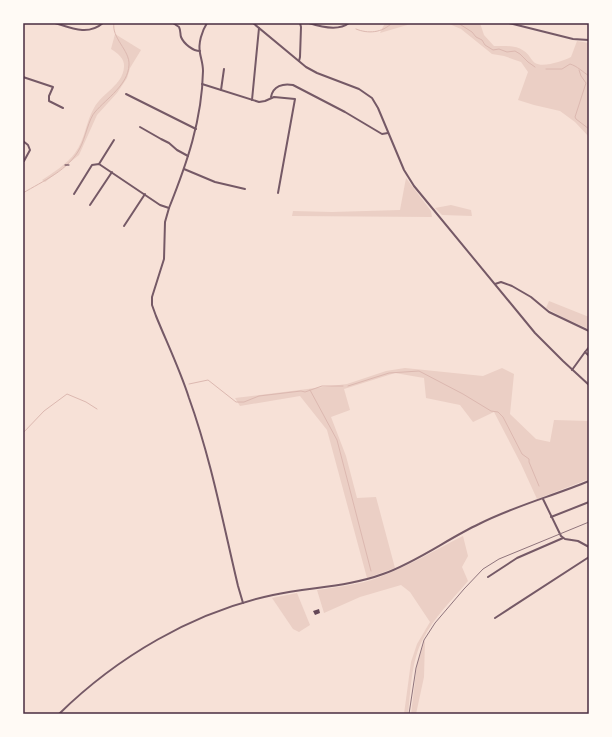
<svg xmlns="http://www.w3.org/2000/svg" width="612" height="737" viewBox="0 0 612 737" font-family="Rubik,sans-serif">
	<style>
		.green { fill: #ebcfc5 }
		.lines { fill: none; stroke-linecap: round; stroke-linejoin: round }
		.stream { stroke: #dcb8b0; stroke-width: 1 }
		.building { fill: #644757 }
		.path { stroke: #4a2c40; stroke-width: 1 }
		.minor { stroke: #755966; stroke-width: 2 }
		.tertiary { stroke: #755966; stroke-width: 2 }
		.rail { stroke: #8f747c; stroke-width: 1 }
		.neatline { fill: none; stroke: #4a2c40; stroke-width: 1.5 }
	</style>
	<rect width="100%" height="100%" fill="#f7e1d7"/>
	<g class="green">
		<polygon points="385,23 414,23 380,33"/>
		<path d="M 447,23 L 480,23 L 484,35 L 494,46 C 504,46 516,45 524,51 C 529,54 531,60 535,63 C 543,68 563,61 571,57 L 577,41 L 589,43 L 589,137 L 575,122 L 560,111 L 534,105 L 518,100 L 528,72 L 521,62 L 504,56 L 492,54 L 461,29 Z"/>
		<path d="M 115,34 L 141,50 L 130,68 L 127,78 L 117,93 L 97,115 L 79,155 L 45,182 L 42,180 C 53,173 68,163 75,153 C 85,140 86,121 94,108 C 102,93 123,85 124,67 C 125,58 117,53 111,49 Z"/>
		<polygon points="406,178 431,211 432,217 292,216 293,211 332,212 400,210"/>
		<polygon points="451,205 471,210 472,216 442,215 435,208"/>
		<polygon points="549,301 589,317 589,329 566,319 546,308"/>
		<polygon points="405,368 483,376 502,368 514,374 510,414 536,439 550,442 554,420 589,421 589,479 537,499 521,464 494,412 473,422 460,405 426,398 424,378 395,373 344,389 350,410 331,417 346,456 357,498 376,497 395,568 367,578 327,430 300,396 240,406 235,398 347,384 386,371"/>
		<path d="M 463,536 L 468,556 L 462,567 L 468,581 C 453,599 434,617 423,639 C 411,661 411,690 408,714 L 404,714 L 411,662 L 417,644 L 430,622 L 410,592 L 401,585 L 360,597 L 324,613 L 317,590 C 337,587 358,585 377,578 C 407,567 435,550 463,536 Z"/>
		<polygon points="297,593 310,625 299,632 293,629 272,598"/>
		<polygon points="425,640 424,677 416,714 411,714 417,664"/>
	</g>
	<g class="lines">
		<g class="stream">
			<polyline points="458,23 472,32 476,37 482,40 485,45 493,50 499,49 507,52 515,51 520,54 528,62 535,67"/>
			<path d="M 356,29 C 368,34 382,33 392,23"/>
			<path d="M 546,69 L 562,69 L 570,64 C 577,66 583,72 589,76"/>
			<polyline points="579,70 581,76 586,83 575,117 576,119 589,129"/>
			<path d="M 23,193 C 43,181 69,170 80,148 C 85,139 89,118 95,112 C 107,98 128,85 129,65 C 130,50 111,38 114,23"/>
			<polyline points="189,384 208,380 236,402 244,402 259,396 301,391 305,392 322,386 343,386"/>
			<polyline points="348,386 389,373 419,371 463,394 491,411 498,412 503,417 522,454 529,459 529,462 539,486"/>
			<polyline points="310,390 337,440 371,571"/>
			<polyline points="23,433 44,411 67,394 86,402 97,409"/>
		</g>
	</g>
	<polygon class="building" points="319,609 320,613 315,615 313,611"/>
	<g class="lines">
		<polyline class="path" points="65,165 69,165"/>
		<g class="minor">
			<path d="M 173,23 L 179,27 C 181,31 180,34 181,37 C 184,44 193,51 200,51"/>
			<path d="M 309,23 C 321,27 339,31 349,23"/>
			<polyline points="509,23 573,39 589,40"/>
			<polyline points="299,61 300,57 301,27 300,23"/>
			<polyline points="23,77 53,87 49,96 49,101 63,108"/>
			<polyline points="202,84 259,102 265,101 274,97 295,99 278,193"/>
			<polyline points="221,90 224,69"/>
			<polyline points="126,94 196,129"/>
			<path d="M 271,97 C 273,86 283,83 293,85 L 345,112 L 382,134 L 388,133"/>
			<polyline points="252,100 259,28"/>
			<polyline points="140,127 161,139 169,143 177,150 188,156"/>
			<polyline points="23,141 28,145 30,150 24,161"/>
			<polyline points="99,164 114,140"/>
			<polyline points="184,169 215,182 245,189"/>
			<path d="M 74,194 L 92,165 L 99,164 L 160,205 L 169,208 C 187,163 202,120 203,71 C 203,64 201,59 200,53 C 198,43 202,31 207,23"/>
			<polyline points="90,205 112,172"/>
			<polyline points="124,226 145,194"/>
			<polyline points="495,284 501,282 512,286 531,297 549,312 589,331"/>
			<polyline points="585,352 589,347"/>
			<polyline points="572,370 585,352 589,356"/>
			<polyline points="543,499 561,536 565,539 578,541 589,547"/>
			<polyline points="551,517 589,502"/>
			<polyline points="488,577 517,558 563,538"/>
			<polyline points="495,618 589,557"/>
		</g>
		<g class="tertiary">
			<path d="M 55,23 C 71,28 88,36 103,23"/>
			<polyline points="253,23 306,67 317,73 359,89 372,98 378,108 404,170 414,186 535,333 563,361 589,385"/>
			<path d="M 169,208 L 165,222 L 164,259 L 152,297 L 152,305 L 156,316 C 167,343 180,370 189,398 C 211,459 223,523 238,586 L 243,603"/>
			<path d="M 59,714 C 117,657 193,612 273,595 C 309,587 348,587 383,574 C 417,562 447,539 479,524 C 514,506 553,496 589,481"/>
		</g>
		<polyline class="rail" points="409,714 416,668 424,640 435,623 464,589 483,569 499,559 589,522"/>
	</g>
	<rect width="612" height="737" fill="none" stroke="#fffaf5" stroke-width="48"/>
	<rect x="24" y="24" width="564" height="689" class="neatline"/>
</svg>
